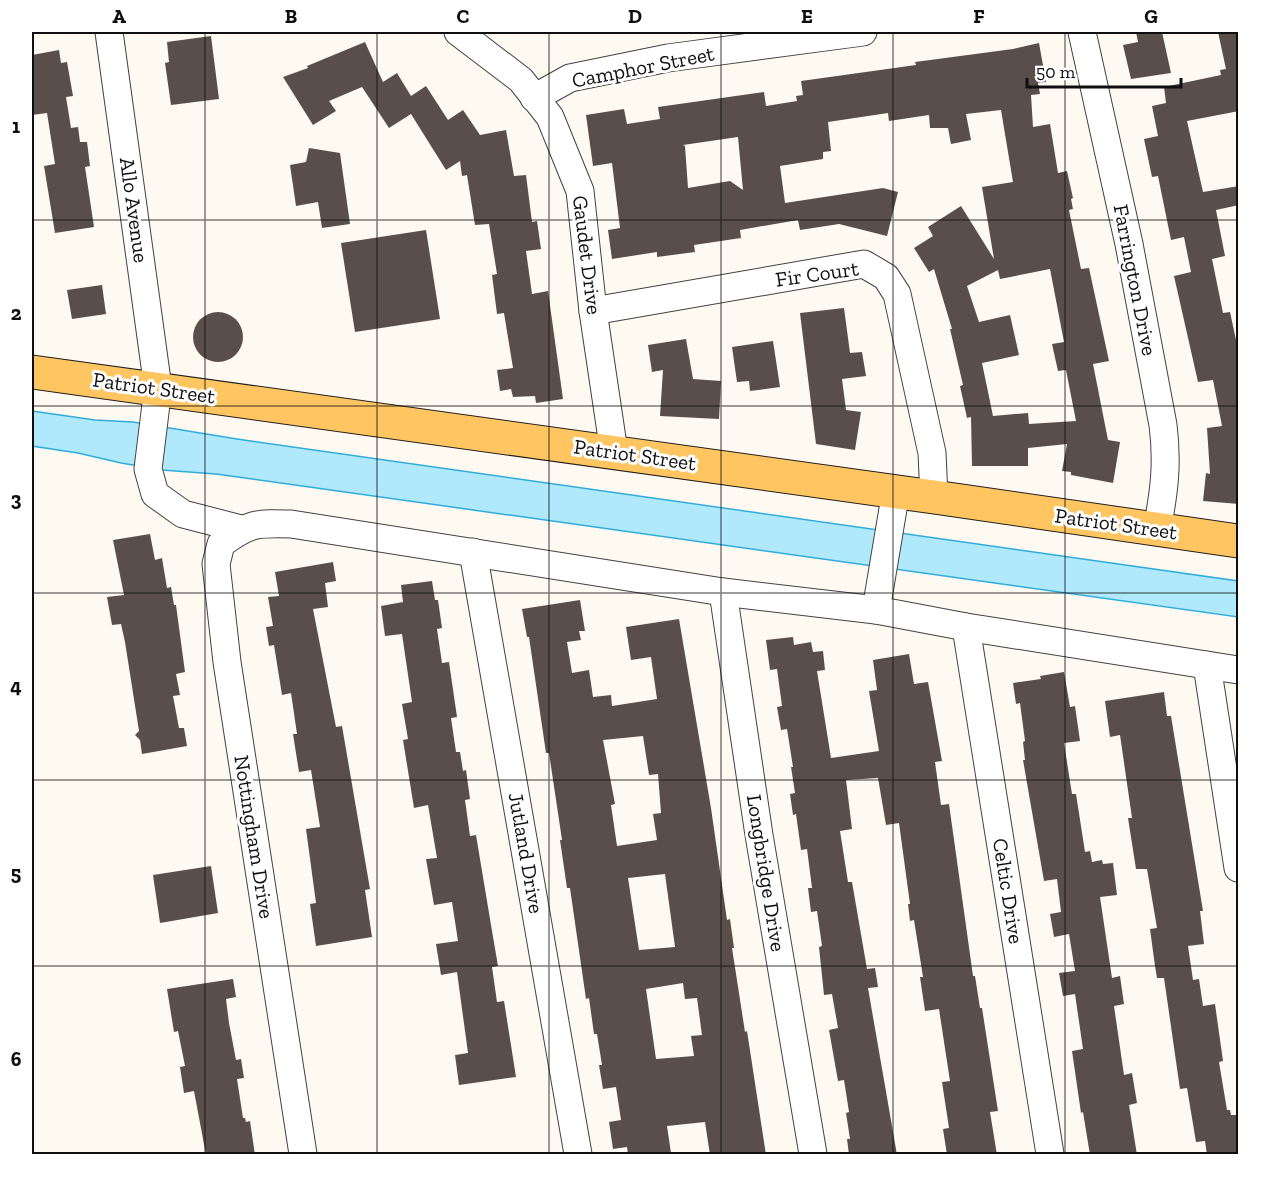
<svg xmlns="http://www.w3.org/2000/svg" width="1270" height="1186" viewBox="0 0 1270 1186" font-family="'Zilla Slab',serif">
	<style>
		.water { fill: #b0e9fc; stroke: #30acdb; stroke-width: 1.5 }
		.building { fill: #594e4a; fill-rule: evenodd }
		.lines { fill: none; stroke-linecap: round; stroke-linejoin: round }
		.minor-casing { stroke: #424242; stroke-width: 29 }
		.major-casing { stroke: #202020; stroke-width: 35 }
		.minor { stroke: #fff; stroke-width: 27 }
		.major { stroke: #ffc561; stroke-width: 33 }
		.grid { fill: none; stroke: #0f0f0f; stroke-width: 1.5; stroke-opacity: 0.55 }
		.labels { text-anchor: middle; stroke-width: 6; stroke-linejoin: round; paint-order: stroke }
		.street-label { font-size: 21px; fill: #0f0f0f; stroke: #fff }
		.neatline { fill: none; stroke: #0f0f0f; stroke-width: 2 }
		.grid-label { font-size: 20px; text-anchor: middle; font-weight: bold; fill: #0f0f0f }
	</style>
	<rect width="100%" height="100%" fill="#fffaf1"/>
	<polygon class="water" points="32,411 95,420 133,422 237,439 1238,581 1238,617 216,474 162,470 121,463 78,453 32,446"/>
	<g class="building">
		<polygon points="1136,32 1162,32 1171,73 1131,79 1123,45 1138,42"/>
		<polygon points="1218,32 1239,32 1239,111 1187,121 1203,192 1239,186 1239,205 1216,210 1225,256 1212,259 1223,313 1230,312 1239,354 1239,504 1203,501 1206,473 1210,474 1207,428 1222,426 1213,380 1198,382 1174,276 1191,272 1184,237 1171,240 1158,176 1152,177 1144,139 1158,136 1152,106 1166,103 1164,87 1221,75 1220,70 1226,69"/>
		<polygon points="211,36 219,99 171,105 165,63 169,62 167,42"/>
		<polygon points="365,42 383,82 397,73 411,96 426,86 448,120 463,110 480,135 506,130 514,176 526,175 532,222 537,221 541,249 526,251 532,294 548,291 563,399 536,403 535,396 513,397 511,389 500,391 497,370 513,368 504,313 497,314 492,275 497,274 489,224 475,225 467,175 462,176 460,161 446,170 411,114 389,128 362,87 329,101 336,111 313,125 283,77 308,68 307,66"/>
		<path d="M 1039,43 L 1046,82 L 1038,83 L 1040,94 L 1031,95 L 1033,127 L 1050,124 L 1058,173 L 1067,171 L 1073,198 L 1071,199 L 1073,209 L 1069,210 L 1081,269 L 1089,268 L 1109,361 L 1093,364 L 1108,440 L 1120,442 L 1113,483 L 1071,475 L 1071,472 L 1062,471 L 1067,444 L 1028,448 L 1028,466 L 972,466 L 971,417 L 967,418 L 960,386 L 963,385 L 950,329 L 952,329 L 934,269 L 929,272 L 914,248 L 933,236 L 928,227 L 961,206 L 994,259 L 982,187 L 1013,182 L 1001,110 L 966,114 L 971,140 L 951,144 L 948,128 L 930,128 L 929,115 L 889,121 L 888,113 L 828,122 L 831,151 L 823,152 L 823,159 L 780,166 L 785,203 L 883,188 L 898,192 L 887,236 L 839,224 L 800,230 L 798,220 L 740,230 L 741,238 L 694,245 L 695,252 L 657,257 L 657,252 L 612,259 L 608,230 L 620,228 L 612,163 L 593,166 L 586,115 L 624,109 L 627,124 L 660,119 L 658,107 L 764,92 L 766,106 L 797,101 L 796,96 L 803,95 L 801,81 L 916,65 L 915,62 L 1013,49 ZM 738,137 L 743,190 L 730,181 L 688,188 L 685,146 L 683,145 ZM 1050,269 L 1064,342 L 1052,344 L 1058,371 L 1066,370 L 1076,421 L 1029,424 L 1028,413 L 993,416 L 982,363 L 1019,355 L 1010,315 L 979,322 L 967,286 L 998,270 L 1000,279 Z"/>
		<polygon points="59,50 61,63 67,62 73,96 66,97 71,128 78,127 80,142 87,142 90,166 85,167 94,227 55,233 44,166 55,164 47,113 32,115 32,55"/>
		<polygon points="309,148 340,153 350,224 322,228 318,202 296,206 290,165 306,162"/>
		<polygon points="426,230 440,319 355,332 341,243"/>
		<polygon points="102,285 106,314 72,319 67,290"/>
		<polygon points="844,308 850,353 862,352 866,376 842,379 846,410 861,412 855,450 816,444 800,313"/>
		<circle cx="218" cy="337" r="25"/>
		<polygon points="686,339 693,379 721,381 719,419 660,416 663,370 652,372 648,345"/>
		<polygon points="773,341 780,387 750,391 749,381 737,382 732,347"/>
		<polygon points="150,534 155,560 162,558 167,588 171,587 174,605 176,605 185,672 176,674 180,695 173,696 179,728 184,728 187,746 142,754 140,740 135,735 139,731 125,642 121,624 112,625 107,597 124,595 113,540"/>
		<polygon points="333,562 336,581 325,583 328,607 313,609 336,727 342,726 370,889 365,890 372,937 316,946 310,904 316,903 306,829 320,827 311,770 299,772 293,734 297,734 291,693 282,695 274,645 269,646 266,627 273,626 268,597 279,596 275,572"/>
		<polygon points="432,581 435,600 438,600 442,628 437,629 442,663 449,662 457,717 451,718 456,752 460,752 463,771 466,770 470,799 465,800 470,836 476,835 491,925 498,966 492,967 497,1002 504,1001 516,1077 459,1085 455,1055 468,1053 457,972 441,975 436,944 458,941 452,902 434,905 426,859 437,858 428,805 414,808 403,740 408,739 402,704 412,702 402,634 385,636 381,606 403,602 401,585"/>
		<path d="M 580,600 L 585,631 L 579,631 L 581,640 L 567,642 L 572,673 L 589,670 L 593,697 L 611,695 L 612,706 L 657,699 L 651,657 L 631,660 L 626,627 L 679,619 L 711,808 L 727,920 L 730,919 L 734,948 L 732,948 L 745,1032 L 747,1031 L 766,1155 L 710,1155 L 705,1122 L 667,1126 L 671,1153 L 628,1155 L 627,1147 L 613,1149 L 609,1122 L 621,1120 L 616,1087 L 603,1089 L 599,1065 L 602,1065 L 597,1034 L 594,1034 L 589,998 L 586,999 L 570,888 L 567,888 L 560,840 L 562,840 L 549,753 L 546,753 L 529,637 L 527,637 L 522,609 ZM 643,736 L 649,775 L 658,774 L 661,813 L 653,814 L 657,840 L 617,846 L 611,805 L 615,804 L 603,740 ZM 665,874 L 675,947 L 639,950 L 628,878 ZM 683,983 L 685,999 L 697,998 L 702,1035 L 691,1036 L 694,1056 L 656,1059 L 646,989 Z"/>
		<polygon points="793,637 794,645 811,642 813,652 823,651 825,670 817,671 831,758 879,751 869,691 877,690 873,660 909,654 914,684 928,682 942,761 935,762 941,805 949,804 973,976 975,976 980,1008 982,1008 998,1111 990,1112 997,1155 947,1155 943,1129 949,1128 942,1082 950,1081 939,1009 925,1011 920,977 923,977 914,920 910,921 908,904 910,904 899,823 886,825 878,778 846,780 852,829 840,831 848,882 852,882 867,969 875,968 878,987 868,988 897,1155 849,1155 847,1139 850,1139 846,1113 849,1112 844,1080 838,1081 829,1030 838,1028 832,994 824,995 819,947 822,946 817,911 811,912 808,888 812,888 807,849 801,850 796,814 793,815 790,794 795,793 791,767 793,767 787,729 781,730 777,707 782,706 777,669 770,670 766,640"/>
		<polygon points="1064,672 1070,707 1075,706 1080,741 1064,743 1072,794 1076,794 1085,852 1090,851 1092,862 1102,860 1103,864 1113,863 1117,895 1100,897 1112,978 1120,976 1124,1004 1114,1006 1124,1075 1132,1073 1137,1103 1129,1105 1137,1155 1090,1155 1083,1112 1081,1113 1072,1051 1083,1049 1075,994 1063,996 1059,973 1075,971 1069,934 1054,937 1050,914 1061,912 1057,879 1044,881 1023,760 1025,760 1023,742 1025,741 1020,703 1016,704 1013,683 1041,679 1040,676"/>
		<polygon points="1164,692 1167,716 1171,716 1203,911 1200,911 1204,944 1188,946 1193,980 1199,979 1203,1006 1215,1004 1223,1061 1219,1062 1227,1110 1230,1110 1231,1115 1236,1115 1239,1134 1239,1155 1207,1155 1205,1141 1196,1142 1187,1088 1180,1089 1164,978 1157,978 1155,966 1150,929 1157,928 1147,869 1136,869 1128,818 1132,818 1120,735 1110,737 1105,701"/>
		<polygon points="211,866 218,913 160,923 153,875"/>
		<polygon points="233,979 236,997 226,999 229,1023 236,1060 241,1059 244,1078 237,1079 243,1118 245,1118 246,1122 250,1121 255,1155 206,1155 194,1091 184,1093 180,1067 185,1066 178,1031 174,1032 167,989"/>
	</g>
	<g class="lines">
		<defs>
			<g id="minor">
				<polyline points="109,32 158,388 148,469 155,494 183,514 241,529"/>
				<polyline points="458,32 521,80 550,117 580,191 593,311 614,452"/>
				<path d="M 1082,32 L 1129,244 L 1163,425 C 1168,464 1164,492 1157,530"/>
				<polyline points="534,98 570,78 668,58 863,32"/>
				<polyline points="593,311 864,264 886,277 897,294 932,453 934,497"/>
				<polyline points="473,552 578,1154"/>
				<polyline points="723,592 759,835 813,1154"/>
				<polyline points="876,610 896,491"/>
				<polyline points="966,627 1050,1154"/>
				<polyline points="1207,665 1238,868"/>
				<path d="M 303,1154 L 227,662 L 216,564 L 221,544 C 249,523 256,523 291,524 L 723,592 L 876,610 L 966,627 L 1238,670"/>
			</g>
			<polyline id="major" points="32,372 934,497 1238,541"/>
		</defs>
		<use href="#minor" class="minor-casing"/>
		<use href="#major" class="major-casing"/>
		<use href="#minor" class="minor"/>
		<use href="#major" class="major"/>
	</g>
	<path class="grid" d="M 205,32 L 205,1154M 377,32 L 377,1154M 549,32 L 549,1154M 721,32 L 721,1154M 893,32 L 893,1154M 1065,32 L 1065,1154M 32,220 L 1238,220M 32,406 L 1238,406M 32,593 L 1238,593M 32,780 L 1238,780M 32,966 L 1238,966"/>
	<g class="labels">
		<g class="street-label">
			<text transform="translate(643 67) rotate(-11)" y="7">Camphor Street</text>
			<text transform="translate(134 210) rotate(82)" y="7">Allo Avenue</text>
			<text transform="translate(587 255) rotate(83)" y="7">Gaudet Drive</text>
			<text transform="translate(817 274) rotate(-8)" y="7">Fir Court</text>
			<text transform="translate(1135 280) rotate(79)" y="7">Farrington Drive</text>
			<text transform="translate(154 388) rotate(8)" y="7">Patriot Street</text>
			<text transform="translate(635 455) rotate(8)" y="7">Patriot Street</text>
			<text transform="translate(1116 524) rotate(8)" y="7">Patriot Street</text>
			<text transform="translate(254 837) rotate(81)" y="7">Nottingham Drive</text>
			<text transform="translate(526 853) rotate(80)" y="7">Jutland Drive</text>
			<text transform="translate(766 873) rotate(81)" y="7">Longbridge Drive</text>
			<text transform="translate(1008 891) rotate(81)" y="7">Celtic Drive</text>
		</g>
	</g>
	<rect width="1270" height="1186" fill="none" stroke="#ffffff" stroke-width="66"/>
	<path d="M1027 78v9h154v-9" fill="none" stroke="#0f0f0f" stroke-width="3"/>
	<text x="1036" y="78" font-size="18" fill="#0f0f0f" stroke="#ffffff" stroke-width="4.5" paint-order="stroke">50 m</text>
	<rect x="33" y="33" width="1204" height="1120" class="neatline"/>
	<g class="grid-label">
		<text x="119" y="23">A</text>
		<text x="291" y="23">B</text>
		<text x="463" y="23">C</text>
		<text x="635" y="23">D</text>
		<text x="807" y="23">E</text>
		<text x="979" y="23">F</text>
		<text x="1151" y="23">G</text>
		<text x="16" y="133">1</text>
		<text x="16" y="320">2</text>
		<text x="16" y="506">3</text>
		<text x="16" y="693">4</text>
		<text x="16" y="880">5</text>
		<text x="16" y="1066">6</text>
	</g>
</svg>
